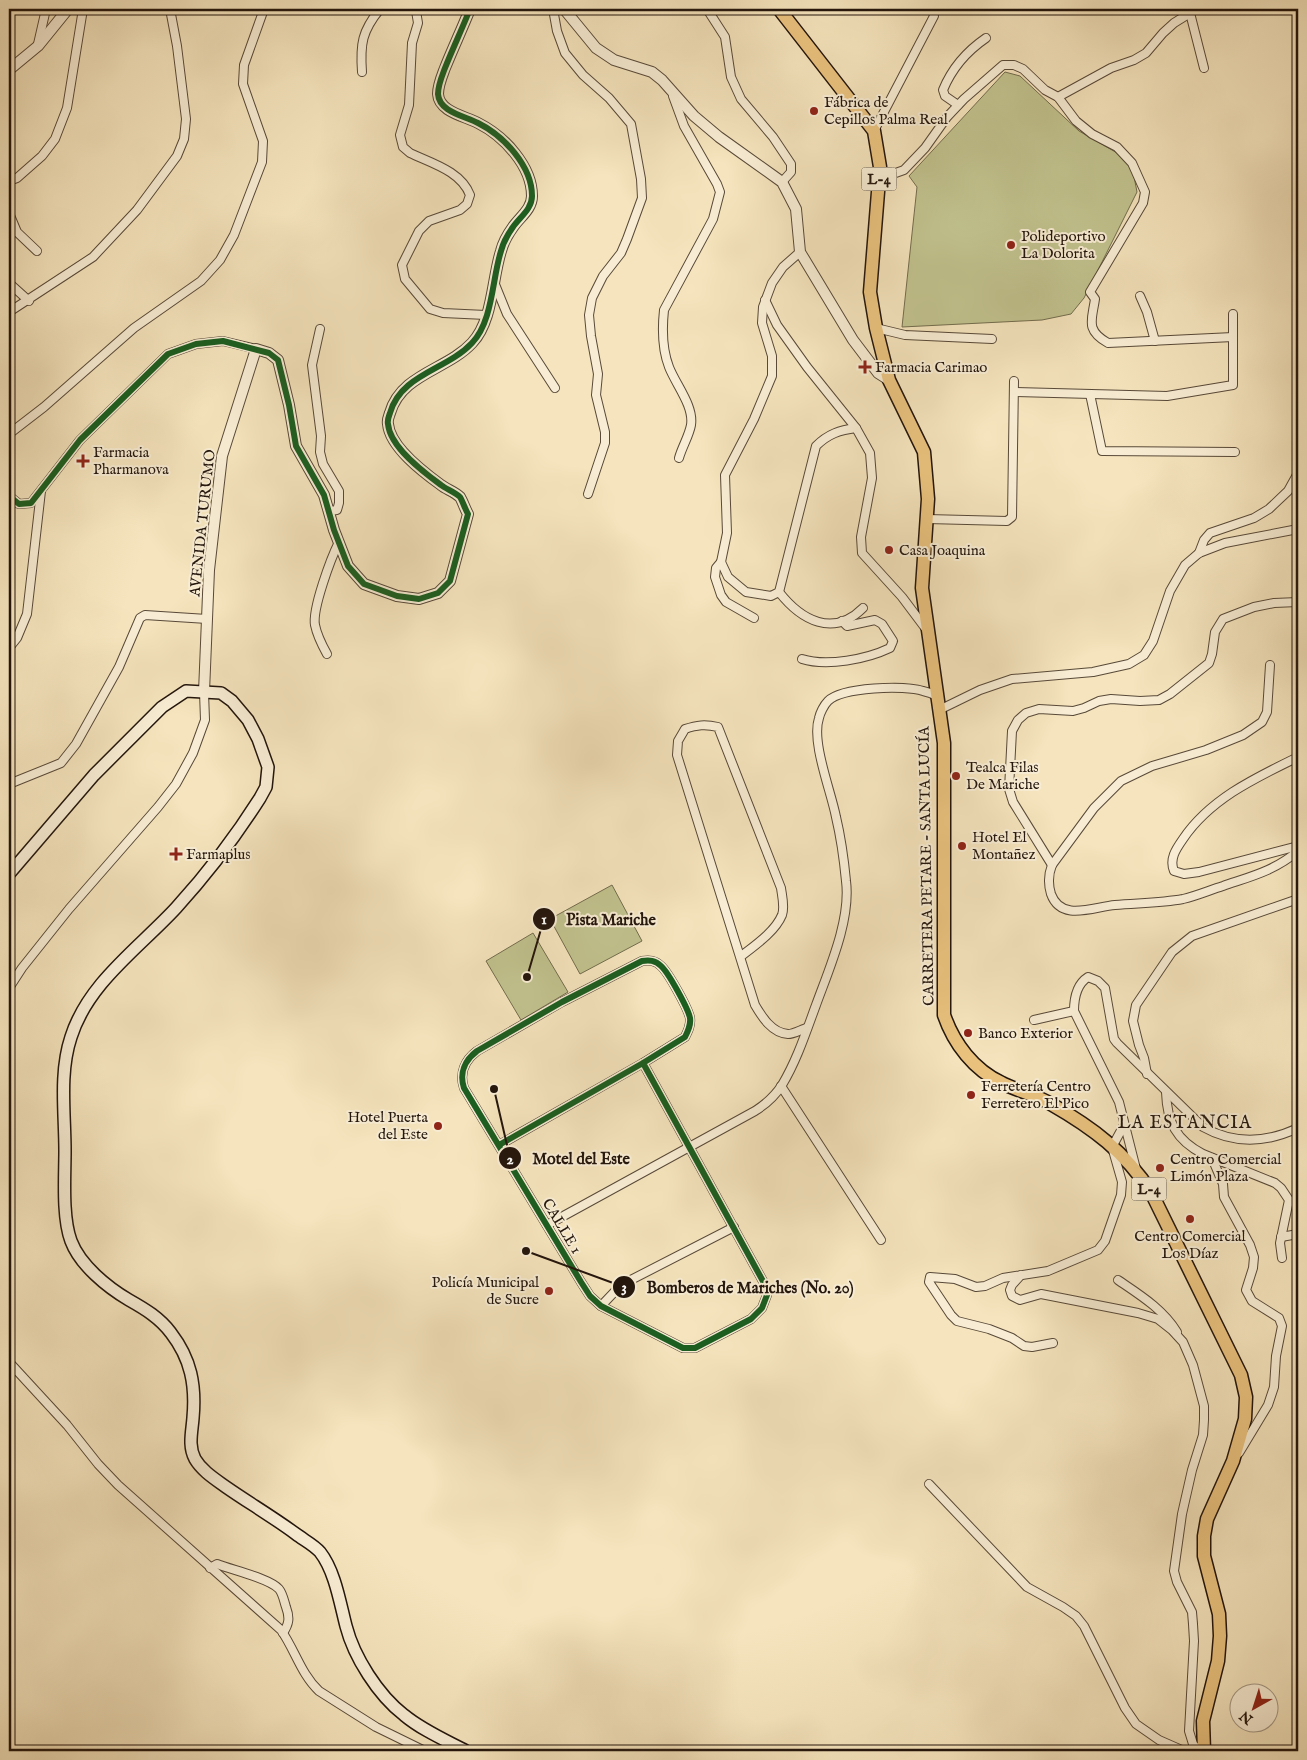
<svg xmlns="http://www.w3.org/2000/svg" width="1307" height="1760" viewBox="0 0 1307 1760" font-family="'IM FELL English',serif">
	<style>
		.pitch { fill: #c1c28e; stroke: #726c4d }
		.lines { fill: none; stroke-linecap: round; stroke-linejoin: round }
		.minor-casing { stroke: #584938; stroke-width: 10 }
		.tertiary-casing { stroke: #584938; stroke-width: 12 }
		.secondary-casing { stroke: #23150c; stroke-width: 14 }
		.primary-casing { stroke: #23150c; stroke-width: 15 }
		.minor { stroke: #f8edd4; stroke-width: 8 }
		.tertiary { stroke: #f8edd4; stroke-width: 10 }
		.secondary { stroke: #f8edd4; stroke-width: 11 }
		.primary { stroke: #eac27e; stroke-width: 12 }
		.cycleway-casing { stroke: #f8edd4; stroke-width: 9 }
		.cycleway { stroke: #1b5e20; stroke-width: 6 }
		.poi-dot { fill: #8f2418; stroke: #f8edd4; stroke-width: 2 }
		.labels { text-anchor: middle; stroke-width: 4; stroke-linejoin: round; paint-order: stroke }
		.shield { fill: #f8edd4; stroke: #635648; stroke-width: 1 }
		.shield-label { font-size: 14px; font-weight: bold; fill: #23150c }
		.poi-label { font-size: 15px; fill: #23150c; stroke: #f8edd4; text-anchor: start }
		.street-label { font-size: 15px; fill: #23150c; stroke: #f8edd4 }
		.quarter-label { font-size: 18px; letter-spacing: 1px; fill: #23150c; stroke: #f8edd4 }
		.leader { fill: none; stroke: #23150c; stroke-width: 2 }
		.callout-dot { fill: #23150c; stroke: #f8edd4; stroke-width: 2 }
		.mark-label { font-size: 15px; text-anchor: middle; font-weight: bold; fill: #fff }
		.callout-label { font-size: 16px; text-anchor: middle; font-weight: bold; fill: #23150c; stroke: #f8edd4; stroke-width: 4; stroke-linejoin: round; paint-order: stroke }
	</style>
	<rect width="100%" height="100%" fill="#f5e4bd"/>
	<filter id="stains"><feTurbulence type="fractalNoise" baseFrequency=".004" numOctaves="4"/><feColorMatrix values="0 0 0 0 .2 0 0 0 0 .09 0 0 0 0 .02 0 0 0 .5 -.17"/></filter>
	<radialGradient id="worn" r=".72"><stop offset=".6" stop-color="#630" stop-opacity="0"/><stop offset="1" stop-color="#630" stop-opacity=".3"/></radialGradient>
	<g class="pitch">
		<polygon points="1005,72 1020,76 1079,131 1131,161 1137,192 1084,298 1071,314 1042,320 902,327 917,187 909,176"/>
		<polygon points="612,885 642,941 580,974 550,919"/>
		<polygon points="533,933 568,992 521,1020 486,961"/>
	</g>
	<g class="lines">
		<defs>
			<g id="minor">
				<path d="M 413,9 L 416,11 L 418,23 L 412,43 L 409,105 L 400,135 L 403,147 L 410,153 C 431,163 461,171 470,195 L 467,204 L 460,210 L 429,221 L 419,231 L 402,265 L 405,279 L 430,309 L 443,313 L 486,315"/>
				<polyline points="553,9 557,31 565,53 583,75 609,98 631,124 641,179 642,198 627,239 621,253 603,276 592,298 589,315 591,336 598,374 596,395 605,432 605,443 588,494"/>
				<polyline points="707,9 725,37 731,77 741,99 773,137 791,164 791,172 782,182"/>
				<polyline points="1189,9 1204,68"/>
				<polyline points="38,44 46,9"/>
				<path d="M 362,72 C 360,44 362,31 380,9"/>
				<path d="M 673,96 L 684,126 L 717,184 L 720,192 L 713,219 L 664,310 C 662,329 662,349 669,367 C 676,385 694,406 691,425 C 689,436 682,447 679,458"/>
				<polyline points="1058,97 1111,68 1134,60 1146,53 1163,33 1174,23 1190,13"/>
				<path d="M 958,105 L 945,96 L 943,90 C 952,68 967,51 986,38"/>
				<polyline points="874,131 934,16 932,9"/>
				<path d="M 879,174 L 890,175 L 904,170 L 925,148 L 947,117 L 964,99 L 1003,65 L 1014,65 L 1023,69 L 1045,90 L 1058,97 L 1076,121 L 1092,134 L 1117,147 L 1132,163 L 1145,192 L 1143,203 L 1090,292 L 1095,299 C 1092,320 1085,330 1108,343 L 1233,337"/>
				<polyline points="9,181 17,178 42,156 55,139 67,108 83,9"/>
				<polyline points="9,213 17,232 37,251"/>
				<path d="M 800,252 L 783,267 L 772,283 L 763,307 L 762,323 L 772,356 L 772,376 L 754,419 L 725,475 L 727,533 L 721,562 L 728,577 L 746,592 L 771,596 L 779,592 L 816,446 C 828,434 840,430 856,428 L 870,453 L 872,478 L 861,537 L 862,553 L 902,597 L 926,629"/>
				<polyline points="494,282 507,314 555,388"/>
				<polyline points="9,283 29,301"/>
				<polyline points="1140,296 1147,312 1155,341"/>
				<polyline points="765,300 777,325 807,367 856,428"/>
				<polyline points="9,312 93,257 137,210 177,156 184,139 186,119 177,46 170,9"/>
				<polyline points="876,328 905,335 992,339"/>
				<polyline points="320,329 312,365 321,436 320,452 323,464 339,491 339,503 337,510 329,511"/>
				<polyline points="1014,392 1167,396 1233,385 1233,314"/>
				<polyline points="1090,394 1102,451 1235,452"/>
				<polyline points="9,434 44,407 134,328 201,281 220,260 234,235 262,162 263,141 243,84 244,65 264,9"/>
				<polyline points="9,496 19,504 31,503 80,440 168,354 196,344 223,341 256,349"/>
				<polyline points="927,519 1007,521 1012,517 1014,381"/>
				<polyline points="1199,553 1204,540 1210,533 1254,518 1269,509 1288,491 1298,473"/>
				<polyline points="721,562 716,568 715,577 721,595 726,602 754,618"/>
				<path d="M 779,592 C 801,620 833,638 863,608"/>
				<polyline points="9,648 17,638 27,614 41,491"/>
				<path d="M 327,654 C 322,645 317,635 315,625 C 312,609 331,558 339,542"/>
				<path d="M 802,659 C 827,667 867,659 890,648 L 893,641 L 882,624 L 875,620 L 847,626 L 842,621"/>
				<path d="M 1270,665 L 1267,712 L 1262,722 L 1243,735 L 1206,750 L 1152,766 L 1121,781 L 1094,808 L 1052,865 C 1048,875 1048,884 1051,894 C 1061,922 1093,907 1115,905 C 1137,903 1161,903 1183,899 C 1196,896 1210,890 1223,886 C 1252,876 1274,871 1298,851"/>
				<polyline points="939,710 980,690 1012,679 1093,672 1129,664 1144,655 1153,641 1170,591 1185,565 1199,553 1225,543 1298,529"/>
				<path d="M 1298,757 C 1255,778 1210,799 1183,839 C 1176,849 1169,859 1174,871 L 1184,874 L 1199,872 L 1298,846"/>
				<polyline points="9,784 61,763 76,744 119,667 140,618 145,615 207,619"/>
				<polyline points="1052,865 1013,802 1009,789 1012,731 1018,720 1026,713 1039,709 1073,711 1084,708 1099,701 1111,699 1140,701 1159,700 1170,694 1209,663 1212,654 1215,632 1223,619 1254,607 1274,603 1298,602"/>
				<path d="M 740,957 C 754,946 775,932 782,915 C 785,907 782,896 781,888 L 718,727 C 705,724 697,725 685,729 L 678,741 L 677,755 L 755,1005 C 762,1017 772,1033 788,1034 C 794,1034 802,1029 807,1028"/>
				<polyline points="9,988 22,968 69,909 158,807 176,784 193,753 205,720 204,692"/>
				<polyline points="1034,1020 1074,1011"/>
				<polyline points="1147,1074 1144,1058 1139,1045 1133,1021 1136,1005 1172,952 1192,936 1298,899"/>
				<polyline points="781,1086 881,1240"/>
				<path d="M 1166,1092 C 1167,1122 1176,1140 1203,1154 L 1275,1183 L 1281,1188 L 1289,1200 L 1280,1243 L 1282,1258"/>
				<path d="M 499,1145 L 643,1063 L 685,1037 C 688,1031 691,1025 690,1018 C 688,1008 668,972 661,966 C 655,960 649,960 642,961 L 562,1002 L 477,1051 C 465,1060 459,1073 464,1088 L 581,1282 L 590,1296 L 601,1306 L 683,1348 L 695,1348 L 751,1319 L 762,1308 L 767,1295 L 764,1283 L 643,1063"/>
				<polyline points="1212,1158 1223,1184 1224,1197 1250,1245 1254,1257 1253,1268 1246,1290 1252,1301 1279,1318 1282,1326 1276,1356 1274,1387 1268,1405 1239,1453"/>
				<path d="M 1136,1169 L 1119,1102 L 1074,1011 C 1074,999 1077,984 1088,977 L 1098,981 L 1105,988 L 1114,1039 L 1117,1043 L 1203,1127 C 1235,1145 1266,1143 1298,1128"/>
				<path d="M 547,1225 L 755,1111 C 766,1104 775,1096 782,1085 C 797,1060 806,1032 816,1005 C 829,969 851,920 846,881 C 844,860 841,838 836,817 C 831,791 811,742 819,718 C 820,713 824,705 828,701 C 842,687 905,685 923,691 C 928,692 933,694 937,696"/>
				<polyline points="1281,1237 1298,1234"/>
				<polyline points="1021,1275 1012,1285 1010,1290 1012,1296 1020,1300 1041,1294 1138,1313 1158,1319 1172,1330 1183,1342 1193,1365 1204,1406 1204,1420 1203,1435 1192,1470 1182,1514 1174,1571 1177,1582 1192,1612 1193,1624 1194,1641 1189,1731 1193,1744 1199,1751"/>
				<path d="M 1118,1280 C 1140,1295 1163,1309 1177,1332"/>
				<polyline points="601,1306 621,1285 734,1227"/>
				<polyline points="1053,1343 1032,1347 1024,1346 1012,1338 989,1329 957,1321 951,1315 929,1282 930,1277 955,1279 976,1287 985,1286 1003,1278 1048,1271 1098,1250 1105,1241 1121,1195 1122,1182 1112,1147 1124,1125"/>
				<path d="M 9,1362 L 67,1425 L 98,1464 L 118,1485 L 281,1630 C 295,1650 301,1674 319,1691 L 376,1727 L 425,1751"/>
				<polyline points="929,1484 1027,1587 1063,1607 1076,1616 1084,1626 1125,1708 1136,1724 1159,1740 1184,1751"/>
				<path d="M 210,1568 L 217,1564 C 232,1570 269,1578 279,1589 C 283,1594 284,1601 286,1607 C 290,1618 289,1624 283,1633"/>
			</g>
			<g id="tertiary">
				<polyline points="564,9 596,48 614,60 652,72 662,80 694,116 719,137 782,182 796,209 800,252 853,340 878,373 889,380"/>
				<polyline points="9,70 38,46 68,9"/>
				<path d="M 204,692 L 209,570 L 222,456 L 256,349 L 269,353 L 278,360 L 289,405 L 296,446 L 324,495 L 334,530 L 348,566 L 364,584 L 397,596 L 419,599 L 438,593 L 450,581 L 468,514 C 465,509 463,502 460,497 C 455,492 446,489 441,485 C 423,472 390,447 388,424 C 387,420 389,416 390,413 C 401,374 447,370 472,343 C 493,321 492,279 501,251 C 503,243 508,234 513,227 C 520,217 532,209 532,196 C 532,166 504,136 478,123 C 465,116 439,112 438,94 C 438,85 442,76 445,68 C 453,48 462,29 470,9"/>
			</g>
			<path id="secondary" d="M 9,874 L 94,775 L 162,707 L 186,691 L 221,693 L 232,701 L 248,720 L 258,739 L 268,767 L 266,787 L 260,798 C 236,836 207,874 176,908 C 139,948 88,983 71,1037 C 59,1073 65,1113 65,1151 C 65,1177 62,1217 71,1241 C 80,1265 107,1287 129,1300 C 145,1309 160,1318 171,1333 C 191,1359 196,1385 193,1418 C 192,1432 188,1446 195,1459 C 202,1471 215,1479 226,1487 C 249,1503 273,1517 296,1534 C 304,1540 314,1545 320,1552 C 335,1571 340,1603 346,1626 C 354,1657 378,1695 404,1715 C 422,1730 445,1740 466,1751"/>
			<path id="primary" d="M 779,9 L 874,131 L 880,167 L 870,292 L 876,328 L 889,380 L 924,452 L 928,499 L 922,588 L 944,743 L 944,1015 C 954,1044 974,1070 1002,1083 C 1018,1091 1036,1095 1051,1104 C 1093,1128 1125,1152 1151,1192 L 1241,1375 L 1246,1397 L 1245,1419 L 1233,1461 L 1207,1519 L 1204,1536 L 1204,1556 L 1219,1614 L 1220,1636 L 1218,1661 L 1203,1721 L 1204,1751"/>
		</defs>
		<use href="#minor" class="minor-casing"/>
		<use href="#tertiary" class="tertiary-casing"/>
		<use href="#secondary" class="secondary-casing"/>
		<use href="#primary" class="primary-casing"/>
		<use href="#minor" class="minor"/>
		<use href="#tertiary" class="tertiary"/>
		<use href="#secondary" class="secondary"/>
		<use href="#primary" class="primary"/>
		<defs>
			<g id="cycleway">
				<path d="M 9,496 L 19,504 L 31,503 L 80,440 L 168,354 L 196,344 L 223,341 L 269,353 L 278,360 L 289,405 L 296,446 L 324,495 L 334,530 L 348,566 L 364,584 L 397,596 L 419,599 L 438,593 L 450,581 L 468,514 C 465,509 463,502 460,497 C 455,492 446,489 441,485 C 423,472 390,447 388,424 C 387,420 389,416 390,413 C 401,374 447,370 472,343 C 493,321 492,279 501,251 C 503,243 508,234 513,227 C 520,217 532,209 532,196 C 532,166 504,136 478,123 C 465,116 439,112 438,94 C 438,85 442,76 445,68 C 453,48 462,29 470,9"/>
				<path d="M 499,1145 L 643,1063 L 685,1037 C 688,1031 691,1025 690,1018 C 688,1008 668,972 661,966 C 655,960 649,960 642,961 L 562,1002 L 477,1051 C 465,1060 459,1073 464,1088 L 581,1282 L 590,1296 L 601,1306 L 683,1348 L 695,1348 L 751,1319 L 762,1308 L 767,1295 L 764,1283 L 643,1063"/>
			</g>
		</defs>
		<use href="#cycleway" class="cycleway-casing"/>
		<use href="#cycleway" class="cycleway"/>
	</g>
	<g class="poi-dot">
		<circle cx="814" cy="111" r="5"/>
		<circle cx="1011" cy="245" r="5"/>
		<path d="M862.5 359.5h5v5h5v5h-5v5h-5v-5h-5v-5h5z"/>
		<path d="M80.5 453.5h5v5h5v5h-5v5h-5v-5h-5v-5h5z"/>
		<circle cx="889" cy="550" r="5"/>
		<circle cx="956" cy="776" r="5"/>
		<circle cx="962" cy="846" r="5"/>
		<path d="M173.5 846.5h5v5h5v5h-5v5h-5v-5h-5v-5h5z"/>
		<circle cx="968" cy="1033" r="5"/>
		<circle cx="971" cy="1095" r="5"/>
		<circle cx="438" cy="1126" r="5"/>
		<circle cx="1160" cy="1168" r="5"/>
		<circle cx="1190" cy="1219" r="5"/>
		<circle cx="549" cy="1291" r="5"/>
	</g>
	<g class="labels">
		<g class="shield">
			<rect x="861.5" y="167.5" width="35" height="23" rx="4"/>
			<rect x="1131.5" y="1177.5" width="35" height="23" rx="4"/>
		</g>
		<g class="shield-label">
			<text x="879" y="184">L-4</text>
			<text x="1149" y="1194">L-4</text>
		</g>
		<g class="poi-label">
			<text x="824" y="107">Fábrica de<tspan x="824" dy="17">Cepillos Palma Real</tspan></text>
			<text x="1021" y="241">Polideportivo<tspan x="1021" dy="17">La Dolorita</tspan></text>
			<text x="875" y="372">Farmacia Carimao</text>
			<text x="93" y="457">Farmacia<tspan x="93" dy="17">Pharmanova</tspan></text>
			<text x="899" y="555">Casa Joaquina</text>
			<text x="966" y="772">Tealca Filas<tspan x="966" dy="17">De Mariche</tspan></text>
			<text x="972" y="842">Hotel El<tspan x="972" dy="17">Montañez</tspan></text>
			<text x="186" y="859">Farmaplus</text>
			<text x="978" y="1038">Banco Exterior</text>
			<text x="981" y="1091">Ferretería Centro<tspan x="981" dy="17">Ferretero El Pico</tspan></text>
			<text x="428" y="1122" text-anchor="end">Hotel Puerta<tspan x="428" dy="17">del Este</tspan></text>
			<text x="1170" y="1164">Centro Comercial<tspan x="1170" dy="17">Limón Plaza</tspan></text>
			<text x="1190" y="1241" text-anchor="middle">Centro Comercial<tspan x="1190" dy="17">Los Díaz</tspan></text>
			<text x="539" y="1287" text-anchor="end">Policía Municipal<tspan x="539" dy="17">de Sucre</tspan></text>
		</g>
		<g class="street-label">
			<text transform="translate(202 523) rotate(-84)" y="5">AVENIDA TURUMO</text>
			<text transform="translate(926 866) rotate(-91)" y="5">CARRETERA PETARE - SANTA LUCÍA</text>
			<text transform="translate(562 1226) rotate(59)" y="5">CALLE 1</text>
		</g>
		<g class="quarter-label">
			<text x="1185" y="1128">LA ESTANCIA</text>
		</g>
	</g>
	<path class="leader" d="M527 977L544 919M494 1089L510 1158M526 1251L624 1287"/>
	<g class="callout-dot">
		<circle cx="527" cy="977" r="5"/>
		<circle cx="494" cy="1089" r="5"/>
		<circle cx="526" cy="1251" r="5"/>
		<circle cx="544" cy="919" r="12"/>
		<circle cx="510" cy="1158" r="12"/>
		<circle cx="624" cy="1287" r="12"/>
	</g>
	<g class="mark-label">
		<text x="544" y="924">1</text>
		<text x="510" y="1164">2</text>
		<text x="624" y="1292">3</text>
	</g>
	<g class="callout-label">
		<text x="611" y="925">Pista Mariche</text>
		<text x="581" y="1164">Motel del Este</text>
		<text x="750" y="1293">Bomberos de Mariches (No. 20)</text>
	</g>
	<rect width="1307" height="1760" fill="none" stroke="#f5e4bd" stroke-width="30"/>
	<rect x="10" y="10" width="1287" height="1740" fill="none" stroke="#23150c" stroke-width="2.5"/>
	<rect x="15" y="15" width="1277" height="1730" fill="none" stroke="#23150c"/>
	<g transform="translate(1254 1708) rotate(219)"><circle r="24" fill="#f8edd4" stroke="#a39784"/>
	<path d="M0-4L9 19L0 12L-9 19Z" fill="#8f2418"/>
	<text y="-8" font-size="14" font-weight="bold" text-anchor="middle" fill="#23150c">N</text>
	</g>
	<rect width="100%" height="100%" filter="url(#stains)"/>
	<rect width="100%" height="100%" fill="url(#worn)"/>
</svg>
